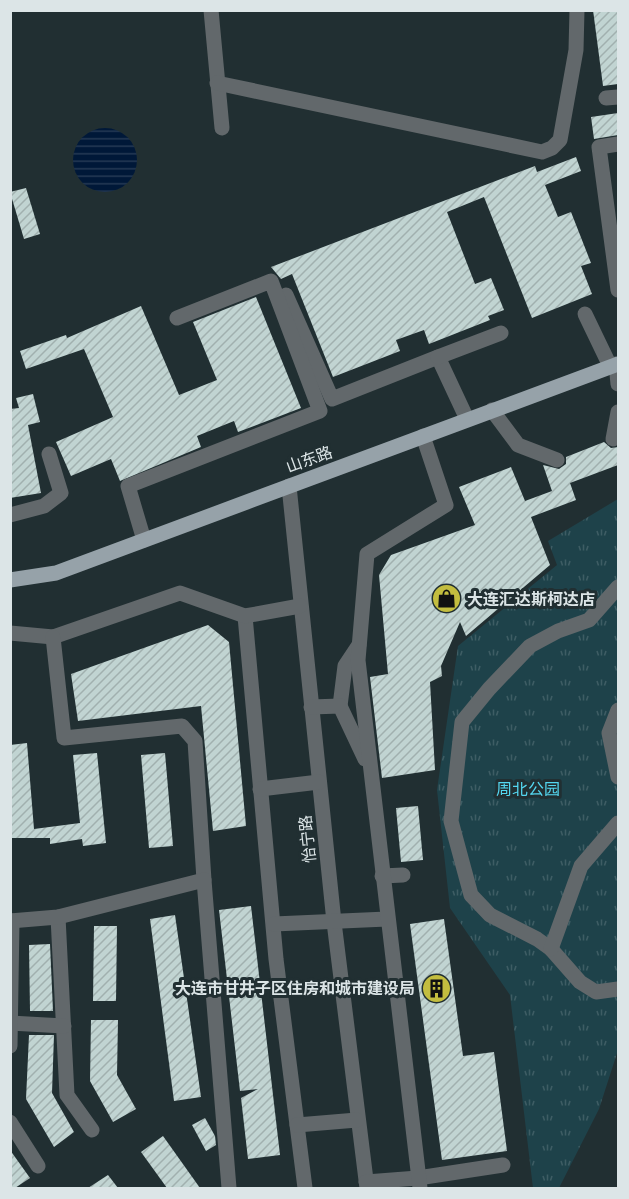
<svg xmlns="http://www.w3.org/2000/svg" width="629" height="1199" viewBox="0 0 629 1199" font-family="'Titillium Web','Noto Sans SC',sans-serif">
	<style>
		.park { fill: url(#park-tufts) }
		.water { fill: url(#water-rules) }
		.building { fill: url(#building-hatch) }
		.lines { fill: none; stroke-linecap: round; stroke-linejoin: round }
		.minor { stroke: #62686b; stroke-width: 15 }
		.major { stroke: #96a2a9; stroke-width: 15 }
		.labels { text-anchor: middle; stroke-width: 6; stroke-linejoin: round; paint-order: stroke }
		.street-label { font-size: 16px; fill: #dce5e7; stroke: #212f32 }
		.poi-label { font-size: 16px; font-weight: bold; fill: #dce5e7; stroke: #212f32; text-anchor: start }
		.park-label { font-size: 16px; fill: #54d7f0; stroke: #212f32 }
	</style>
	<defs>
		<pattern id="park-tufts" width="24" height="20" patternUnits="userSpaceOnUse" patternTransform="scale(1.5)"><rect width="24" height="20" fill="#1e424a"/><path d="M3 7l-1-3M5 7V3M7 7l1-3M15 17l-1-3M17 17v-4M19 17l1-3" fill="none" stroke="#3e5d64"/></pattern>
		<pattern id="water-rules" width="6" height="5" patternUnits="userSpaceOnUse" patternTransform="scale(1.5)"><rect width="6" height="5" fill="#001838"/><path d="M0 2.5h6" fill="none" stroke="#253955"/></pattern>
		<pattern id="building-hatch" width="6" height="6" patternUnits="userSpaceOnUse" patternTransform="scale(1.5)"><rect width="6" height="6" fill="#c1d4d2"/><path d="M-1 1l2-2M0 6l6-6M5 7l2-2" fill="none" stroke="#a1b0af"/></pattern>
	</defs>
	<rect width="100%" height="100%" fill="#212f32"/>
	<polygon class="park" points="618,499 618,1050 599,1109 559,1188 533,1188 510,995 450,908 437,790 458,646 557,565 548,541"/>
	<circle class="water" cx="105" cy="160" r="32"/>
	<g class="building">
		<polygon points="593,10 618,10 618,84 603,86"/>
		<polygon points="618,113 618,135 594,139 591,117"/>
		<polygon points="576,157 581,171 545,185 558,217 571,212 591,263 581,266 592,294 532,318 484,197 447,212 475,284 491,278 504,310 488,316 490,320 429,344 424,330 396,340 400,351 333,377 292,274 281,279 271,267 535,166 537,172"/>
		<polygon points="26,188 40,234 24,239 10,192"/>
		<polygon points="256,297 301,408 238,432 234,421 197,436 201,447 120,481 111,459 71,476 56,442 113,417 84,349 26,369 20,351 66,335 67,338 141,306 179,395 217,380 193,322"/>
		<polygon points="33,394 40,422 28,425 41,493 10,498 10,409 19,408 16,398"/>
		<polygon points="604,442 611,448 618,447 618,465 570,483 576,500 531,517 550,565 466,636 460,622 441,666 442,676 430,682 435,770 382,778 370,677 388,674 379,575 391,555 475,525 459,487 511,467 525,501 552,491 543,465 559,469 566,464 566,457"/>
		<polygon points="208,625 229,642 246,826 213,831 201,706 78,721 71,674"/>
		<polygon points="27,743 34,829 80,823 73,755 97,753 106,843 83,846 82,839 50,844 50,838 10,838 10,745"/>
		<polygon points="165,753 173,846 149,848 141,755"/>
		<polygon points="418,806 423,860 401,862 396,808"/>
		<polygon points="251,906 280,1155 248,1159 241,1098 258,1089 240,1091 219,910"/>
		<polygon points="175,915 201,1097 174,1101 150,919"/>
		<polygon points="444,919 463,1056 494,1052 507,1151 442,1160 410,924"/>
		<polygon points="94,926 117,926 116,1001 93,1001"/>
		<polygon points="50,944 53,1011 30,1011 29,945"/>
		<polygon points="91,1020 118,1020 117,1075 136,1109 113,1122 90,1081"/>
		<polygon points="29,1035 54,1035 52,1093 74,1132 54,1147 26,1099"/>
		<polygon points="205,1118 215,1136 216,1145 206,1151 192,1125"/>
		<polygon points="163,1136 200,1188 167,1188 141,1152"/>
		<polygon points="10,1150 30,1178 15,1188 10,1188"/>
		<polygon points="108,1175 118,1188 88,1188"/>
	</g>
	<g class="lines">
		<g class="minor">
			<polyline points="211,10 222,128"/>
			<polyline points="217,83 542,152 552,148 560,140 576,50 577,10"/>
			<polyline points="606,98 618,97"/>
			<polyline points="618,144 599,147 618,290"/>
			<polyline points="286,295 332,399 438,357 467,419"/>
			<polyline points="585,314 610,366"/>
			<polyline points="438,357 501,333"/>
			<polyline points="616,364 618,384"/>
			<polyline points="492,410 518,445 557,460"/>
			<polyline points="613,439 618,412"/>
			<polyline points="289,486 334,922 367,1188"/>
			<polyline points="10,515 44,506 61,493 49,454"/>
			<polyline points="144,540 128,486 320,411 271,281 177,318"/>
			<polyline points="618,587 589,620 558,631 530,646 489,689 462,722 451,821 471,895 490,915 537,939 551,949 580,982 596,992 618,989"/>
			<polyline points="245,616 276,959 305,1188"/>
			<polyline points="10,633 53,637 180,593 245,616 300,606"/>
			<polyline points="53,637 64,738 182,726 195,741 204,880"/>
			<polyline points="340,706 345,666 359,645"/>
			<polyline points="311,707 340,706 365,759"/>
			<polyline points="618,710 609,733 618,777"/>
			<polyline points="260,789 319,782"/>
			<polyline points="382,876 403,875"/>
			<polyline points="58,917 67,1095 92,1130"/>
			<polyline points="10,921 58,917 204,880 229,1188"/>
			<polyline points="274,924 387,919"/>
			<polyline points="551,949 581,866 618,823"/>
			<polyline points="10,1023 64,1026"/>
			<polyline points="10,1046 12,921"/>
			<polyline points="10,1122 38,1166"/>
			<polyline points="297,1125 357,1120"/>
			<polyline points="366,1182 418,1178 503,1165"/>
			<polyline points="420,1188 358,660 367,554 446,505 423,436"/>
		</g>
		<polyline class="major" points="10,580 56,573 618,364"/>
	</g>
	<defs>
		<symbol id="shop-disc" viewBox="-11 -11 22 22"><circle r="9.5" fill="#c3bd3f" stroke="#212f32"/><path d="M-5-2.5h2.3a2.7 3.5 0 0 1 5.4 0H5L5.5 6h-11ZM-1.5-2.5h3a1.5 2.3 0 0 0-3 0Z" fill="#111"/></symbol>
		<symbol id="building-disc" viewBox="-11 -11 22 22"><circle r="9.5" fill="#c3bd3f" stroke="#212f32"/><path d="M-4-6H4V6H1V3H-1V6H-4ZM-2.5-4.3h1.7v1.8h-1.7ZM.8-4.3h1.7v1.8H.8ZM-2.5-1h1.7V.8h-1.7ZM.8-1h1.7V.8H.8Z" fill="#111"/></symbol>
	</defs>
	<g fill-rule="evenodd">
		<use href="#shop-disc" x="430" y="582" width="33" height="33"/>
		<use href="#building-disc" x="420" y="972" width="33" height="33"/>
	</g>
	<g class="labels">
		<g class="street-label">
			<text transform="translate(309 459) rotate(-20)" y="6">山东路</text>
			<text transform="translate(307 839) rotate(-96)" y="6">怡宁路</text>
		</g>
		<g class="poi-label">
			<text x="467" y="605">大连汇达斯柯达店</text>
			<text x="415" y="994" text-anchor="end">大连市甘井子区住房和城市建设局</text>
		</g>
		<g class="park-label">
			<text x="528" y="795">周北公园</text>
		</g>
	</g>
	<rect width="629" height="1199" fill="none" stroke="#dce5e7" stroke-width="24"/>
</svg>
